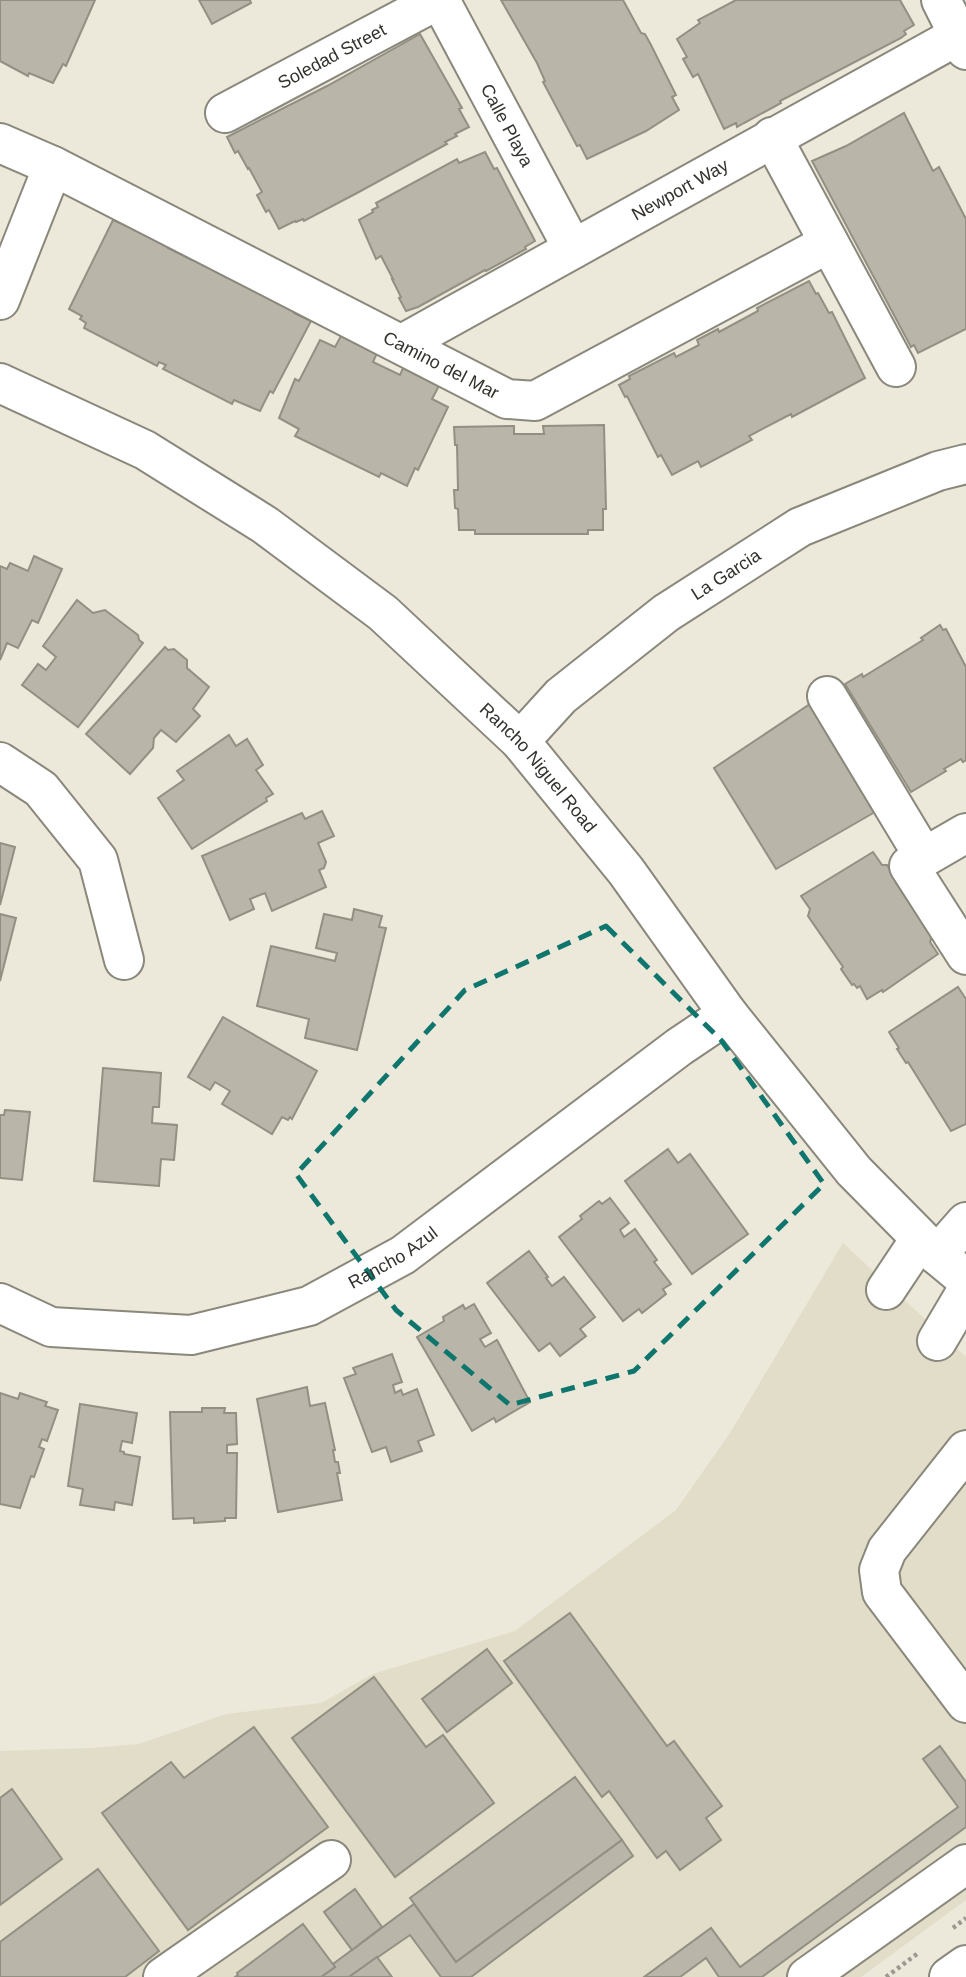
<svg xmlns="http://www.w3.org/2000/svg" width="966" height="1977" viewBox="0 0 966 1977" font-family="Helvetica,sans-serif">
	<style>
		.built { fill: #e1ddc8 }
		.building { fill: #b9b6a9; stroke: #928f83; stroke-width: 2 }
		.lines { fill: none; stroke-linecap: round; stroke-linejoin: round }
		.minor-casing { stroke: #8a877b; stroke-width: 42 }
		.path { stroke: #9c9a90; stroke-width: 4.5; stroke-dasharray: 3.5 3.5; stroke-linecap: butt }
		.minor { stroke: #fff; stroke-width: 38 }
		.marked { fill: none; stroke: #0f766e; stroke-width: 5; stroke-dasharray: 14 9; stroke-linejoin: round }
		.labels { text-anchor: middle; stroke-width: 5; stroke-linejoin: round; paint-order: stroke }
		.street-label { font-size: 18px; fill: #33322d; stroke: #ece9db }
	</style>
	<rect width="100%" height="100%" fill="#ece9db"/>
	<polygon class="built" points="843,1243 966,1357 966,1900 861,1977 0,1977 0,1751 91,1748 139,1744 226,1714 321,1703 373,1674 515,1631 676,1510 730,1433"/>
	<g class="building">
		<polygon points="0,0 95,0 66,66 63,64 53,83 29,73 28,76 0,61"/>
		<polygon points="199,0 250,0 251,3 212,24"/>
		<polygon points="501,0 623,0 641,33 645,34 651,45 676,95 672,97 679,110 646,131 587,159 580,145 577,146 543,82 545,81 537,63"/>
		<polygon points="736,0 900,0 914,25 904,31 906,34 901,38 780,101 781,103 744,123 737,127 736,123 724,129 698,74 693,77 683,59 687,57 677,39 700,23 698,20"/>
		<polygon points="420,34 462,108 459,109 469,127 455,134 457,136 445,142 447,144 357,193 304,221 303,219 296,222 295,221 279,229 269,210 266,212 257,195 262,192 249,168 248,169 238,151 235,153 227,137 327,86"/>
		<polygon points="904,113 933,171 939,167 966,219 966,329 918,353 914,345 911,347 812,161 846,146"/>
		<polygon points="485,152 494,169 497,168 535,241 525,247 526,249 486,271 485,270 418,307 406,311 399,298 401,297 392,279 393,279 381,256 376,259 359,220 373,212 372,210 378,207 376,203 457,159 459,163"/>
		<polygon points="113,220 124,225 125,222 170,244 168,248 192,260 193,256 214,267 213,270 227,278 229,275 296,309 294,313 311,321 273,393 270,391 260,411 234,400 232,404 163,369 166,365 159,362 157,366 84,328 86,323 80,319 82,316 69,309"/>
		<polygon points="809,281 816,294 818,293 829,313 832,312 865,378 792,417 791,414 749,436 752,440 701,467 698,461 672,475 661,455 658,457 627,396 625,397 619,385 630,379 629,376 674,353 676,357 699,345 697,340 718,329 719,332 758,311 757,308"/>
		<polygon points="341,336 377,353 373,362 400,375 403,368 439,386 432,399 448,407 418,470 415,468 407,486 381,473 379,477 295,436 299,429 279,418 295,379 299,381 320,340 335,347"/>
		<polygon points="604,425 606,509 603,509 603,530 588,530 588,534 475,534 475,530 459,530 458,509 455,508 454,490 458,490 457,445 455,445 454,427 514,426 514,434 544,434 543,426"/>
		<polygon points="34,556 62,569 38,623 32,620 18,648 7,643 0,660 0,566 7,569 10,563 28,571"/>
		<polygon points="77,600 93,613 105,610 138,635 139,640 143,643 78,727 22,685 38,664 46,670 56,657 43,646"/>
		<polygon points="940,625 943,630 946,629 966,667 966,760 963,762 961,759 944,769 946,771 911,792 845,684 862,674 863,677 923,640 921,638"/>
		<polygon points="165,647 168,650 174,649 187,660 187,668 209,687 193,709 200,716 176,742 161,730 154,738 153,748 130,774 86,734"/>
		<polygon points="810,704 875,812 776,869 714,768"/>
		<polygon points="229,735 236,746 247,739 263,765 256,770 273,794 266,798 267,801 192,849 158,798 184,780 177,771"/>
		<polygon points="322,811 334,836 318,843 326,862 324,868 319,870 326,887 272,911 265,893 250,899 254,909 230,920 202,856 302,813 305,819"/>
		<polygon points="0,843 15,847 0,905"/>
		<polygon points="873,852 882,865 887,865 898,882 896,883 932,937 930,942 938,954 883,992 882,990 867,999 860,986 857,988 854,984 852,985 841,969 843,967 808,916 810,909 801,896"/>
		<polygon points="354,909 382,916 379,927 386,928 357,1050 305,1038 309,1019 257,1006 271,946 335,961 337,953 316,948 324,914 352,920"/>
		<polygon points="0,914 16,918 0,981"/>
		<polygon points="958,987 966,999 966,1124 951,1131 908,1062 906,1063 897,1049 899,1048 889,1032"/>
		<polygon points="223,1017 317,1071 292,1119 290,1117 288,1120 282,1117 272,1134 222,1104 230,1091 215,1082 210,1090 188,1077"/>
		<polygon points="103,1068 161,1073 159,1107 153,1107 152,1123 177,1125 174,1160 161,1159 159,1186 94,1181"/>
		<polygon points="5,1110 30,1112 22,1180 0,1178 0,1115 4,1115"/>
		<polygon points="668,1149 678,1163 690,1154 748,1234 692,1274 625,1181"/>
		<polygon points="610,1198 629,1223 620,1230 624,1237 635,1229 657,1260 654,1262 671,1284 663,1289 666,1294 642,1313 639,1309 623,1321 559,1237 582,1219 580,1216 599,1201 602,1204"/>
		<polygon points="529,1251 548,1277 546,1278 552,1286 564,1277 595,1317 580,1329 586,1336 560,1356 550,1343 539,1351 487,1283"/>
		<polygon points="474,1304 491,1333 480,1339 485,1347 497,1340 530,1402 496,1422 494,1418 472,1431 417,1337 444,1321 443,1317 463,1305 465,1309"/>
		<polygon points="392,1354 402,1382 393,1385 395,1393 401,1390 403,1395 417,1389 434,1435 418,1441 422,1451 391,1462 386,1447 372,1452 344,1378 356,1374 353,1368"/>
		<polygon points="307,1387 310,1406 325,1403 335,1450 333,1450 335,1462 338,1462 340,1473 337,1473 342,1500 278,1512 257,1399"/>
		<polygon points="0,1393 18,1399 20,1393 47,1402 45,1406 58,1410 47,1441 42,1439 39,1447 44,1449 34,1477 31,1476 20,1508 0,1504"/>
		<polygon points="80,1404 137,1413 132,1443 122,1441 120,1451 124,1452 124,1454 140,1457 132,1505 115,1502 114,1510 80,1505 83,1489 68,1486"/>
		<polygon points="202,1408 225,1408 224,1413 236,1413 237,1444 227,1445 227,1453 237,1453 236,1518 225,1518 225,1521 194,1523 194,1518 173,1519 170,1412 202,1412"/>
		<polygon points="570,1613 667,1746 674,1741 722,1806 706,1818 721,1840 680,1870 666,1851 657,1858 609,1791 602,1797 504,1661"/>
		<polygon points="487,1649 512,1683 447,1732 422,1699"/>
		<polygon points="374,1677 426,1747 443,1735 494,1803 395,1877 292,1738"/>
		<polygon points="254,1727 328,1827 188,1930 102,1813 171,1762 184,1778"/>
		<polygon points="940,1746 966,1782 966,1827 762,1977 719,1977 706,1958 680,1977 644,1977 711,1928 740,1967 958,1807 923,1759"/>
		<polygon points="575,1777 622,1840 456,1962 410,1898"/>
		<polygon points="12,1789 62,1859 0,1905 0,1798"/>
		<polygon points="622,1840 633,1856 471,1977 441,1977 410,1935 349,1977 321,1977 335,1967 333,1964 414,1904 456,1962"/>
		<polygon points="98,1869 159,1951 125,1977 0,1977 0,1942"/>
		<polygon points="355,1889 382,1927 352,1950 324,1912"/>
		<polygon points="303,1924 335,1967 321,1977 235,1977 238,1975 237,1973"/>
		<polygon points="377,1957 392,1977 349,1977"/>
	</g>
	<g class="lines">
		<defs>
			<g id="minor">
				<path id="s1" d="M 440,0 L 573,249"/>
				<polyline points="941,0 966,50"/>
				<path id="s2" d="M 225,113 L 438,0"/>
				<polyline points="772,137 896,367"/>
				<path id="s3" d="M 0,143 L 53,166 L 507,399 L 535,401 L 829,243"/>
				<polyline points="0,300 53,166"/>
				<path id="s4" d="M 402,344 L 959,35"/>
				<path id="s5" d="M 0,383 L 145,450 L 265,525 L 383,613 L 520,741 L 626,871 L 728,1014 L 854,1171 L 937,1255 L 966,1279"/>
				<polyline points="827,696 924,857"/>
				<path id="s6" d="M 520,741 L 561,696 L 666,613 L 800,527 L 938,471 L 966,464"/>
				<polyline points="0,762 41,789 98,860 124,960"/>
				<polyline points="966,833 909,866 966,955"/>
				<polyline points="937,1255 966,1222"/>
				<polyline points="886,1290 920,1239"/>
				<path id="s7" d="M 0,1303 L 51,1327 L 191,1335 L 309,1306 L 403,1255 L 679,1047 L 728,1014"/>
				<polyline points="937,1341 966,1292"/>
				<polyline points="966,1450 887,1550 879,1570 882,1592 966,1703"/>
				<polyline points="163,1977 331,1860"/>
				<polyline points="807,1977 966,1864"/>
				<polyline points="949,1977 966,1965"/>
			</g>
		</defs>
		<use href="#minor" class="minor-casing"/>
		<g class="path">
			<polyline points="953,1928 966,1918"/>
			<polyline points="886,1977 917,1954"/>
		</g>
		<use href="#minor" class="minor"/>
	</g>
	<path class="marked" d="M 606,926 L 721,1040 L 824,1184 L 634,1371 L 510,1405 L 396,1310 L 296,1174 L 465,990 Z"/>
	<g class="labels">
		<g class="street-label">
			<text dy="6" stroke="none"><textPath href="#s2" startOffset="121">Soledad Street</textPath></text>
			<text dy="6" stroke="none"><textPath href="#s1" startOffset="142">Calle Playa</textPath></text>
			<text dy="6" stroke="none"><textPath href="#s4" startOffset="318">Newport Way</textPath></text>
			<text dy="6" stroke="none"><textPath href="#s3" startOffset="494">Camino del Mar</textPath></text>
			<text dy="6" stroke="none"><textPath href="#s6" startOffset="266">La Garcia</textPath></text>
			<text dy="6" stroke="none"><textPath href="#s5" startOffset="668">Rancho Niguel Road</textPath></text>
			<text dy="6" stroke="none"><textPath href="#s7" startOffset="415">Rancho Azul</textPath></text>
		</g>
	</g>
</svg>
